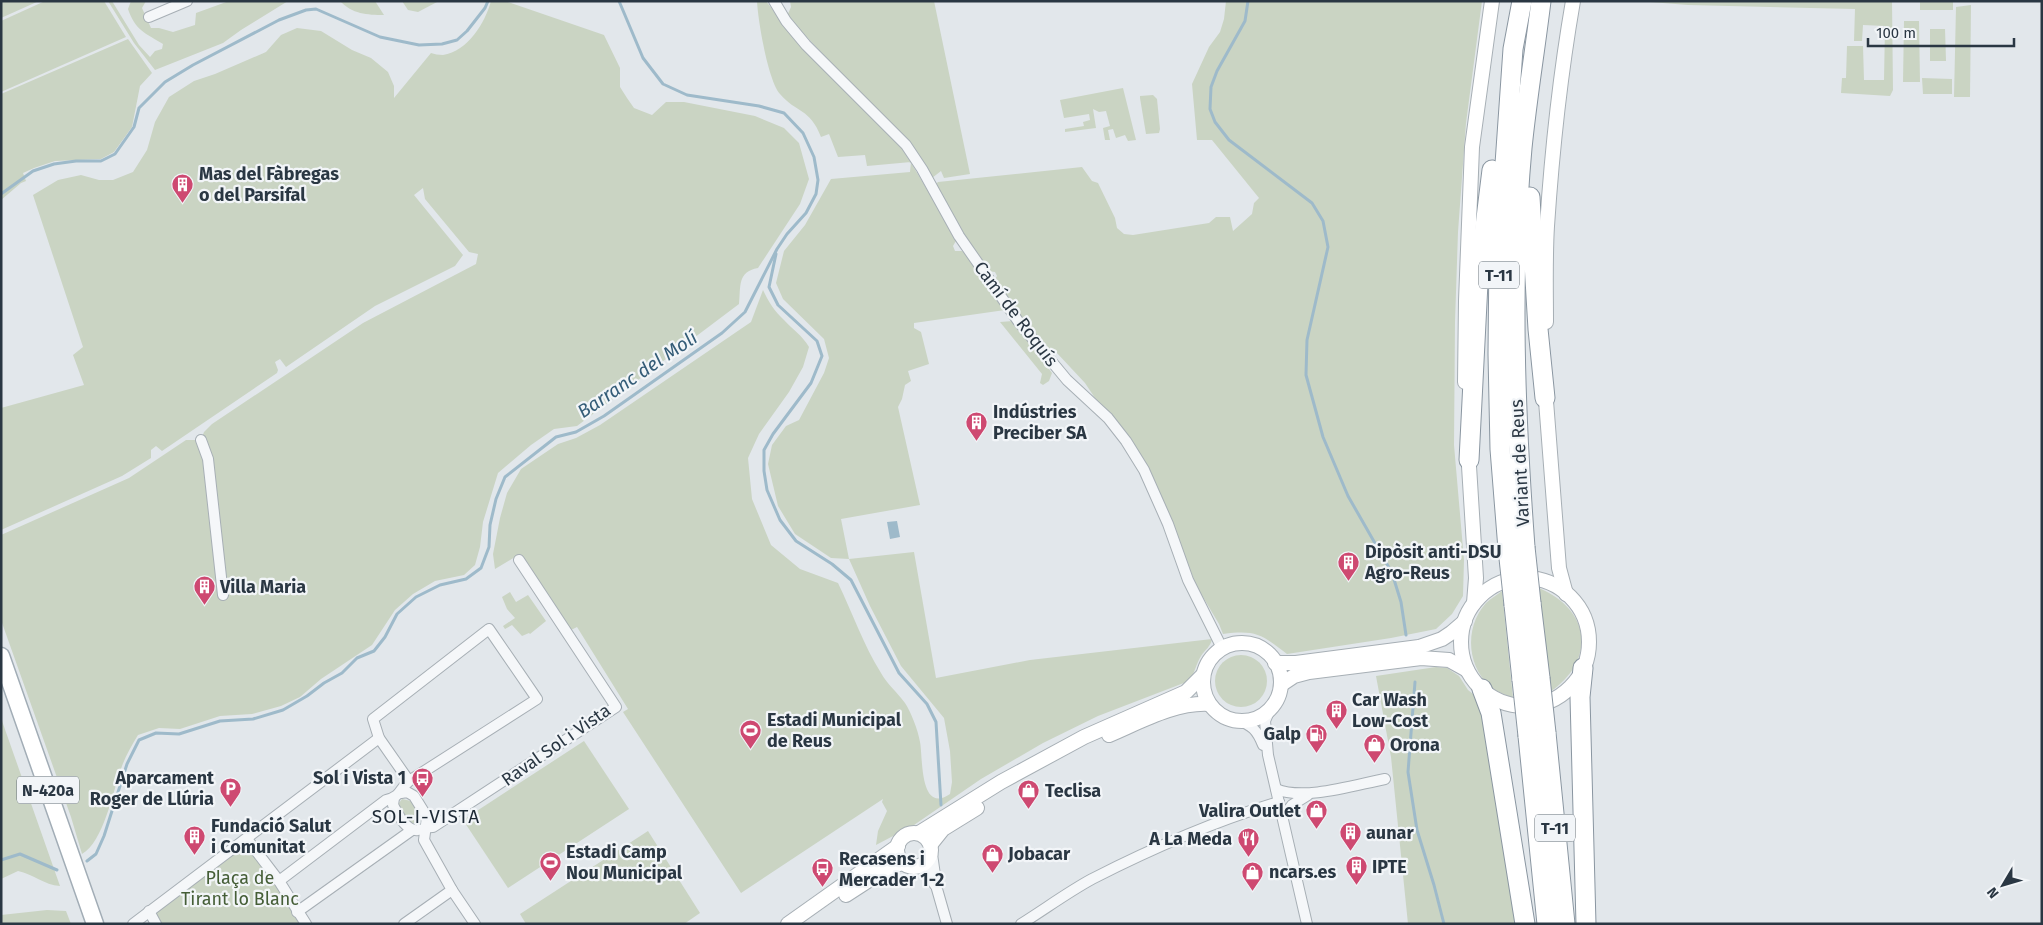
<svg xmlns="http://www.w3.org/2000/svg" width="2043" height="925" viewBox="0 0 2043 925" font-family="'Fira Sans',sans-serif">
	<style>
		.green { fill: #cad4c3 }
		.water { fill: #9ebaca }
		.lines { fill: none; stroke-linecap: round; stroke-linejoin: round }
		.stream { stroke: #9ebaca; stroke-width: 3 }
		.street-casing { stroke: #a7afb5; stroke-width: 12 }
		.secondary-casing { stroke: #a7afb5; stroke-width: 16 }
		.primary-casing { stroke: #a2adb6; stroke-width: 19 }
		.highway-casing { stroke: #8a96a1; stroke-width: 21 }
		.street { stroke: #f5f7f9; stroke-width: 10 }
		.secondary { stroke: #fff; stroke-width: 14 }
		.primary { stroke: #fff; stroke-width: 16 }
		.highway { stroke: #fff; stroke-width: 19 }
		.highway-bridge-casing { stroke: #8a96a1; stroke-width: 21; stroke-linecap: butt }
		.highway-bridge { stroke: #fff; stroke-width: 19 }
		.labels { text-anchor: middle; stroke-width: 4.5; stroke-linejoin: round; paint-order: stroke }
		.shield { fill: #f2f5f8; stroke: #667079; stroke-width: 1 }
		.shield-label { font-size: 16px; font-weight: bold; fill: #2a3743 }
		.poi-label { font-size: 18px; font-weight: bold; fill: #2a3743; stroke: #f2f5f8; text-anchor: start }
		.street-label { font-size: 18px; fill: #2a3743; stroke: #f2f5f8 }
		.park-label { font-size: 18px; fill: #455e37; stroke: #f2f5f8 }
		.water-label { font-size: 19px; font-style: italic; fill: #345c77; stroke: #f2f5f8 }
		.neighbourhood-label { font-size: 19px; letter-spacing: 1px; fill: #1c2834; stroke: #f2f5f8 }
	</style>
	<rect width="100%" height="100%" fill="#e2e7eb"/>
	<g class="green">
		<polygon points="1,1 39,1 1,18"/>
		<polygon points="45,1 104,1 126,37 1,92 1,21"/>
		<path d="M 108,1 L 112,1 L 139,45 L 150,57 L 155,51 L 162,49 L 163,44 C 145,33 135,30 128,9 L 131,1 L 146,1 L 142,8 L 151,28 L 159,28 L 173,32 L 195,25 L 196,13 L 229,1 L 288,1 L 241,30 L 223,43 L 155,70 L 134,43 Z"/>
		<path d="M 340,1 L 375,1 L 384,15 C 367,15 352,14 340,1 Z"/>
		<polygon points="402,1 439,1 418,12 408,10"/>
		<path d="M 491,1 L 505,1 L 604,35 L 620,68 L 620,87 L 627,98 L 634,108 L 652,115 L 666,102 L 684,102 L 755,116 L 784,128 L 799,143 L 809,179 L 800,204 L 758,268 C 737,272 741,286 739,304 L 577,426 L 554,429 L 531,445 L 498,473 L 483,522 L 480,547 L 475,565 L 464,575 L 435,581 L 413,594 L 395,610 L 372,645 L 321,679 L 300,697 L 281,706 L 252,714 L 220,716 L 180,729 L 159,728 L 138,735 C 132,745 126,755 122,766 C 113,790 104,842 82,854 L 71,817 L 1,620 L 1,535 L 129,478 L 186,440 L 201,440 L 204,432 L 212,424 L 363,323 L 476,264 L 478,254 L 469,252 L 425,199 L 423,188 L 414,195 L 463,255 L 455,266 L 375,306 L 286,367 L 280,359 L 275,362 L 278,370 L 277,373 L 162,451 L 156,446 L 151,450 L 151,458 L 122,476 L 1,530 L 1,408 L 84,385 L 73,355 L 83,347 L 33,195 L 58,180 L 81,175 L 99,180 L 113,180 L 133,172 L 147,150 L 155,122 L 169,97 L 194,81 L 215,74 L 266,52 L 281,35 L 297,28 L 321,31 L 352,50 L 371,58 L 388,72 L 394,86 L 394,98 L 431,53 C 434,54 439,55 443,55 C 468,51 485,23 491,1 Z"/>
		<path d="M 757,1 L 766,1 L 781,21 L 899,143 L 957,239 L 953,246 L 955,251 L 962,251 L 968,256 L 1005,310 L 914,323 L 914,328 L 921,332 L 929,364 L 908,371 L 911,381 L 905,385 L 902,399 L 898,407 L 920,505 L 841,519 L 849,559 L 914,552 L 936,678 L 1030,660 L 1212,639 C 1211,646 1205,650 1201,656 C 1196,664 1195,673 1189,681 L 1098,716 L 1043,743 L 981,779 L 914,825 L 876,845 L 878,831 L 887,811 L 882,802 L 883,799 L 741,893 L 623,712 L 628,709 L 577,627 L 571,630 L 520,554 L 495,569 L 493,554 L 500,518 L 507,493 L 521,469 L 558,444 L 576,438 L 600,425 L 751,322 L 763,290 C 768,301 775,312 784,320 C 793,330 802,335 809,347 L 803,367 L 789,392 L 759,434 L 748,458 L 752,499 L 771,545 L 800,569 L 838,583 C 852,612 864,646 881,673 C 887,684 897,692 905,703 C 911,712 918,730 920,742 C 923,756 919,815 950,794 L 952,782 L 950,751 L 944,718 L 901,666 L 870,606 L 849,559 L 831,558 L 795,534 L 778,506 L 768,464 L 772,445 L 786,426 L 799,420 L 824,373 L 829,358 L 824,339 L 783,299 L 776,283 L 784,251 L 805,225 L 831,179 L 910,172 L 911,162 L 867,166 L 865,155 L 838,157 L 829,134 L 821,137 C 810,108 796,113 780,94 C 768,80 758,21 757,1 Z"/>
		<polygon points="790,1 934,1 970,174 944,178 941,171 932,178 920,157 787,16 791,7"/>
		<path d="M 1226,1 L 1482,1 L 1466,123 L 1458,232 L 1455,322 L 1454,445 L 1464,560 L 1463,596 L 1452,614 L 1436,629 L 1391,638 L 1287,654 C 1261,634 1256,630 1223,634 L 1219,624 L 1197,587 L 1157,489 L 1133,442 L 1095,398 L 1085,383 L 1056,352 L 1048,352 L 994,281 L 997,276 L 995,272 L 987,271 L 966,239 L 936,184 L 938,182 L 1082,167 L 1092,181 L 1098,183 L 1115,218 L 1117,228 L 1124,234 L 1133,235 L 1209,223 L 1216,217 L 1230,217 L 1233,231 L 1252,214 L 1254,203 L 1259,198 L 1212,140 L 1197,140 L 1192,84 L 1209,47 L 1220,32 L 1224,19 Z"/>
		<polygon points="1638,1 1892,1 1893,90 1890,96 1841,93 1842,78 1846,78 1847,46 1863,46 1864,80 1884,80 1885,26 1863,25 1862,41 1854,41 1855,9 1688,5"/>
		<rect x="1920" y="1" width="33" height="9"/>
		<polygon points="1971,5 1970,97 1954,97 1956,7"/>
		<polygon points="1904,21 1919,21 1920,82 1903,82"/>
		<polygon points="1930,29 1945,29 1946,61 1930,61"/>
		<polygon points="128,39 152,73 140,86 132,127 114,152 101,159 55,161 34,168 23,173 26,181 21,183 1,200 1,94"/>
		<polygon points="1922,78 1952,79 1952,94 1923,94"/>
		<polygon points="1123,88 1136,140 1128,141 1125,135 1116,138 1113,129 1108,130 1110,140 1105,140 1103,128 1110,126 1106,111 1099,112 1093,109 1096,128 1065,132 1065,129 1084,126 1083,122 1090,120 1089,114 1064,118 1060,100"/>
		<polygon points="1153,95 1157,99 1160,129 1159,133 1146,134 1140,98 1140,96"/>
		<polygon points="1013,321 1052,373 1049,381 1043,385 1040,383 1042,374 1000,322"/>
		<path d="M 1539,588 C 1591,610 1596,660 1550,692 Z"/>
		<path d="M 1502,591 L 1513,698 C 1507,695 1500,693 1495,690 C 1467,671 1463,628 1486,603 C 1490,599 1497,595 1502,591 Z"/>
		<polygon points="510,592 516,602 528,595 546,621 530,634 529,633 522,636 512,625 505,629 503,626 515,618 507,609 502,597"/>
		<circle cx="1241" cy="681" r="26"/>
		<polygon points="1436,667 1447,668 1459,676 1468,690 1478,698 1485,719 1517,924 1408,924 1391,757 1376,676"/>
		<path d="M 1,718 L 60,886 C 44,885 33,874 18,871 L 1,879 Z"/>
		<polygon points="584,741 629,809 508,888 463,820"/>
		<path d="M 402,799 L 411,801 C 415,808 424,817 417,824 L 411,823 L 400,808 L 399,803 Z"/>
		<polygon points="648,831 700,913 684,924 526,924 520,914"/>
		<polygon points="247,839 306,924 156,924 149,911"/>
		<polygon points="47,910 66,911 71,924 1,924 1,915"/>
	</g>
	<polygon class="water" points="897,521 900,537 890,539 887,522"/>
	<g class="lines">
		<g class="stream">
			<polyline points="1248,1 1245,21 1217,71 1211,87 1210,109 1215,122 1229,140 1312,203 1323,221 1328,247 1307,340 1306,375 1323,437 1348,496 1392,573 1401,602 1406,635"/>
			<polyline points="1,194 33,171 54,164 76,161 101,161 115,154 134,127 139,108 165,82 193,65 279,20 306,10 316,9 380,37 419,45 442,44 457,40 467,31 485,8 488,1"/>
			<polyline points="776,254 769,287 778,305 817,341 822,356 811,383 773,434 764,450 764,471 767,490 780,520 796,541 832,564 851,580 899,673 927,704 936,722 941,805"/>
			<polyline points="1415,682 1408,772 1417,830 1434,885 1444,924"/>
			<polyline points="1,860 20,854 57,870"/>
			<polyline points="87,861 96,854 104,836 127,764 139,740 156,733 179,734 220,721 253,719 283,710 307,696 324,683 342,673 357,658 374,651 385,637 397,614 416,597 440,585 466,579 481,568 489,547 490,525 496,499 505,477 556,437 576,432 604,416 722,333 745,312 777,249 787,234 806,213 816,194 818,180 814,157 803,133 784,113 759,106 687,95 663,84 643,58 619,1"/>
		</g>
		<defs>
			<g id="street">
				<polyline points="774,1 786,21 806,45 906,145 922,169 959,236 1018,321 1067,380 1108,418 1126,441 1144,470 1168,524 1188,580 1222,648"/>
				<polyline points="149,17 187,1"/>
				<polyline points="201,440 208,459 223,595"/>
				<polyline points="1271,707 1265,721 1268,755 1307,924"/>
				<path d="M 1237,720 C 1252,725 1257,730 1263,745"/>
				<path d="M 1276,789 C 1304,801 1354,785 1385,779"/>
				<polyline points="401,793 407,792 414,796 427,817 424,840 452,890 475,924"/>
				<path d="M 394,798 L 393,805 C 398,814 406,832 418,830 C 423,830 427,827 433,827 L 616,707 L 519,560"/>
				<polyline points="1283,817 1292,805 1308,795"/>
				<polyline points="247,839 279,881 306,924"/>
				<polyline points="931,847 937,889 947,924"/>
				<polyline points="922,865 935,885"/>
				<path d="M 279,881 L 386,800 C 402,796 399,789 409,781 L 537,699 L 489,629 L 373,719 L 379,738 L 409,781"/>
				<polyline points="149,911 156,924"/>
				<polyline points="297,912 412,830"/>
				<polyline points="133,924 379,738"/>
				<polyline points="404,924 452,890"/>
				<path d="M 1021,924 C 1045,909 1068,892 1092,879 C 1153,848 1214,821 1279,802"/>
			</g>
			<g id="secondary">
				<path d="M 1546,322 C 1546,290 1545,258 1547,226 C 1552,151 1560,76 1573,1"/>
				<polyline points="1465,382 1466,301 1472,147 1492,1"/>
				<polyline points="1545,388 1559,568 1566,594"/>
				<polyline points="1468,450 1476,578 1474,603"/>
				<circle cx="1525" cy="642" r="64"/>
				<circle cx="1242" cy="682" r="39"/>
				<polyline points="1275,663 1296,663 1419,647 1442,639 1451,633 1465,621"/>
				<polyline points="1282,684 1294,676 1309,672 1421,658 1449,660 1467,670"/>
				<path d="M 1109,735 C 1140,722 1175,702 1209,704"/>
				<polyline points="919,833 1001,782 1084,737 1186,692 1203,675"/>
				<circle cx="914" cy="850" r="17"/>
				<polyline points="931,844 943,829 977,808"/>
				<polyline points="846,895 883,871 903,862"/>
				<polyline points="788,924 898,846"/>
			</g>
			<polyline id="primary" points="1,656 95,924"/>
			<g id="highway">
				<polyline points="1530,197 1538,329 1545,398"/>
				<polyline points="1469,460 1478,283 1492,170"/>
				<path d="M 1525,547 C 1515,414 1510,281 1522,148 C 1527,99 1535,50 1541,1"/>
				<polyline points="1508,549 1500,449 1498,354 1499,250 1513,49 1522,1"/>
				<polyline points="1531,603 1540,678"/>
				<polyline points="1514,605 1522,680"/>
				<polyline points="1583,668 1580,697 1586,924"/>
				<polyline points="1482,689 1491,713 1525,924"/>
				<polyline points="1546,733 1565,924"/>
				<polyline points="1528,736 1547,924"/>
			</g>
		</defs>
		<use href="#street" class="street-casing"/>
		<use href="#secondary" class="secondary-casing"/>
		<use href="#primary" class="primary-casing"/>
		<use href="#highway" class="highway-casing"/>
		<use href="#street" class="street"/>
		<use href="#secondary" class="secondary"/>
		<use href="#primary" class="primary"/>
		<use href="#highway" class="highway"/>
		<defs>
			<g id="highway-bridge">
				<polyline points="1525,547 1531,603"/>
				<polyline points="1508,549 1514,605"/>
				<polyline points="1540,678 1546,733"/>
				<polyline points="1522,680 1528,736"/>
			</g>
		</defs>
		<use href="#highway-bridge" class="highway-bridge-casing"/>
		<use href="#highway-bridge" class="highway-bridge"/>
	</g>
	<defs>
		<symbol id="building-pin" viewBox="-11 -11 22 30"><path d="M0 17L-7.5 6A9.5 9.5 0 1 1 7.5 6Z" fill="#ce4971" stroke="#f2f5f8"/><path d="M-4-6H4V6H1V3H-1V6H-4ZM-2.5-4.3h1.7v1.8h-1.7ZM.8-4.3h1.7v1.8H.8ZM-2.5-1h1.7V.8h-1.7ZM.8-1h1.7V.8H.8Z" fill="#fff"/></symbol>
		<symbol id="stadium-pin" viewBox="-11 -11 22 30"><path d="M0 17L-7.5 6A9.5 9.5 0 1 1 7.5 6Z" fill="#ce4971" stroke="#f2f5f8"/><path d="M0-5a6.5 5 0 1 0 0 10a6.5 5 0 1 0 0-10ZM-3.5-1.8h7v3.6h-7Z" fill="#fff"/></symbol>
		<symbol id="fuel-pin" viewBox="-11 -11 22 30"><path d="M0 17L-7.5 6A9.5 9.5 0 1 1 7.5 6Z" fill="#ce4971" stroke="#f2f5f8"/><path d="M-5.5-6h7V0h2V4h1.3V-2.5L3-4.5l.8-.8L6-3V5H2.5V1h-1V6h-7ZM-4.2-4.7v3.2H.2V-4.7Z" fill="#fff"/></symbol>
		<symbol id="shop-pin" viewBox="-11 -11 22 30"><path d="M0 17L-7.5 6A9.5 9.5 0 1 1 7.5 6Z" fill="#ce4971" stroke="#f2f5f8"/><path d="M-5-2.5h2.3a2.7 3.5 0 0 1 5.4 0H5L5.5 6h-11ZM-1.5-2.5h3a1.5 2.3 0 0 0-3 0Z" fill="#fff"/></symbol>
		<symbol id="bus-pin" viewBox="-11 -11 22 30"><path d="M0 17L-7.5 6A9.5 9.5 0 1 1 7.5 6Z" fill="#ce4971" stroke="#f2f5f8"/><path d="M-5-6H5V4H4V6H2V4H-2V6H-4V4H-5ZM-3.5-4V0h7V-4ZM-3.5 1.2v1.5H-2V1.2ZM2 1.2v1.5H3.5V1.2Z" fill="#fff"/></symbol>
		<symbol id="parking-pin" viewBox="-11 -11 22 30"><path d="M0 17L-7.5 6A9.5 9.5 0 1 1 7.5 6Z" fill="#ce4971" stroke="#f2f5f8"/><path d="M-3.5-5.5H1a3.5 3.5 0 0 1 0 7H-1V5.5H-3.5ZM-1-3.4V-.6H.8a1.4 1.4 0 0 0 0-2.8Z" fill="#fff"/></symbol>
		<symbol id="restaurant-pin" viewBox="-11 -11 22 30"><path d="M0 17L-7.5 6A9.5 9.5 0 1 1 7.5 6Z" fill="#ce4971" stroke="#f2f5f8"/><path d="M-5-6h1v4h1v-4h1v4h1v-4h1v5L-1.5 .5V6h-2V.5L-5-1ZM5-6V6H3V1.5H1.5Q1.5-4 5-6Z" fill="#fff"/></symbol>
	</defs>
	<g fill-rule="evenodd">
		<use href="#building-pin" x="170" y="172" width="25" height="34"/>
		<use href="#building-pin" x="964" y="410" width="25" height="34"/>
		<use href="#building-pin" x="1336" y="550" width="25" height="34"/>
		<use href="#building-pin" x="192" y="574" width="25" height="34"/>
		<use href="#building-pin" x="1324" y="698" width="25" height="34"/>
		<use href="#stadium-pin" x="738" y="718" width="25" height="34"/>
		<use href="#fuel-pin" x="1304" y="722" width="25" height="34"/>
		<use href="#shop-pin" x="1362" y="732" width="25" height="34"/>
		<use href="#bus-pin" x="410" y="766" width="25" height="34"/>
		<use href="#parking-pin" x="218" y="776" width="25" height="34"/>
		<use href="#shop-pin" x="1016" y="778" width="25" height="34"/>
		<use href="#shop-pin" x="1304" y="798" width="25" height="34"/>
		<use href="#building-pin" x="1338" y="820" width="25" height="34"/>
		<use href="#building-pin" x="182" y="824" width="25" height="34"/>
		<use href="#restaurant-pin" x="1236" y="826" width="25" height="34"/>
		<use href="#shop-pin" x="980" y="842" width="25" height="34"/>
		<use href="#stadium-pin" x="538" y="850" width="25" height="34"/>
		<use href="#building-pin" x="1344" y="854" width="25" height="34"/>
		<use href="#bus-pin" x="810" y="856" width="25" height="34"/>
		<use href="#shop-pin" x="1240" y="860" width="25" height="34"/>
	</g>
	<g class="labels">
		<g class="shield">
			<rect x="1479" y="261.5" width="40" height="27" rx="4"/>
			<rect x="17" y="776.5" width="62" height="27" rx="4"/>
			<rect x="1535" y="814.5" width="40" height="27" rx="4"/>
		</g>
		<g class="shield-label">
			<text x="1499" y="281">T-11</text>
			<text x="48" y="796">N-420a</text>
			<text x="1555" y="834">T-11</text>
		</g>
		<g class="poi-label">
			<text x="199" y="180">Mas del Fàbregas<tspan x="199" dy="21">o del Parsifal</tspan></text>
			<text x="993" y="418">Indústries<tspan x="993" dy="21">Preciber SA</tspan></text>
			<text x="1365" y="558">Dipòsit anti-DSU<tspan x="1365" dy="21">Agro-Reus</tspan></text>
			<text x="220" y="593">Villa Maria</text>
			<text x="1352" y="706">Car Wash<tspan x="1352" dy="21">Low-Cost</tspan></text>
			<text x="767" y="726">Estadi Municipal<tspan x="767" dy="21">de Reus</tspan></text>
			<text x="1301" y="740" text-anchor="end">Galp</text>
			<text x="1390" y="751">Orona</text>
			<text x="214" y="784" text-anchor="end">Aparcament<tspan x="214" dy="21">Roger de Llúria</tspan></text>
			<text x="406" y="784" text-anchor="end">Sol i Vista 1</text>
			<text x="1045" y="797">Teclisa</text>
			<text x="1301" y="817" text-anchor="end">Valira Outlet</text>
			<text x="211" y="832">Fundació Salut<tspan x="211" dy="21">i Comunitat</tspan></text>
			<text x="1366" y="839">aunar</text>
			<text x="1232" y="845" text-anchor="end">A La Meda</text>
			<text x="566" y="858">Estadi Camp<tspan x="566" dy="21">Nou Municipal</tspan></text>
			<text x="1008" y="860">Jobacar</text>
			<text x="839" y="865">Recasens i<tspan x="839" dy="21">Mercader 1-2</tspan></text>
			<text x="1372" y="873">IPTE</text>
			<text x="1269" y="878">ncars.es</text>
		</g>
		<g class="street-label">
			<text transform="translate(1016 314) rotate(53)" y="6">Camí de Roquís</text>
			<text transform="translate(1520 463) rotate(-93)" y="6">Variant de Reus</text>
			<text transform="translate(556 745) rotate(-35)" y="6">Raval Sol i Vista</text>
		</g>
		<g class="park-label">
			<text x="240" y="884">Plaça de<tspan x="240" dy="21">Tirant lo Blanc</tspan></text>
		</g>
		<g class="water-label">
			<text transform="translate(637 374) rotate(-34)" y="7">Barranc del Molí</text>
		</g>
		<g class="neighbourhood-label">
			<text x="426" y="823">SOL-I-VISTA</text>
		</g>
	</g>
	<rect width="2043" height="925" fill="none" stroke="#2a3743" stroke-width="5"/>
	<g transform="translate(2003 885) rotate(232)" stroke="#f2f5f8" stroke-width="4" paint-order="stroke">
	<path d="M0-4L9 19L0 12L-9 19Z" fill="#2a3743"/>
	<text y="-8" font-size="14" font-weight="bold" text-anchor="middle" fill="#2a3743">N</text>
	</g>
	<path d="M1868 38v8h146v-8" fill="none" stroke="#2a3743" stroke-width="2.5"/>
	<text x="1876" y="38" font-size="15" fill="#2a3743" stroke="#f2f5f8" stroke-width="4" paint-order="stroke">100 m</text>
</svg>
